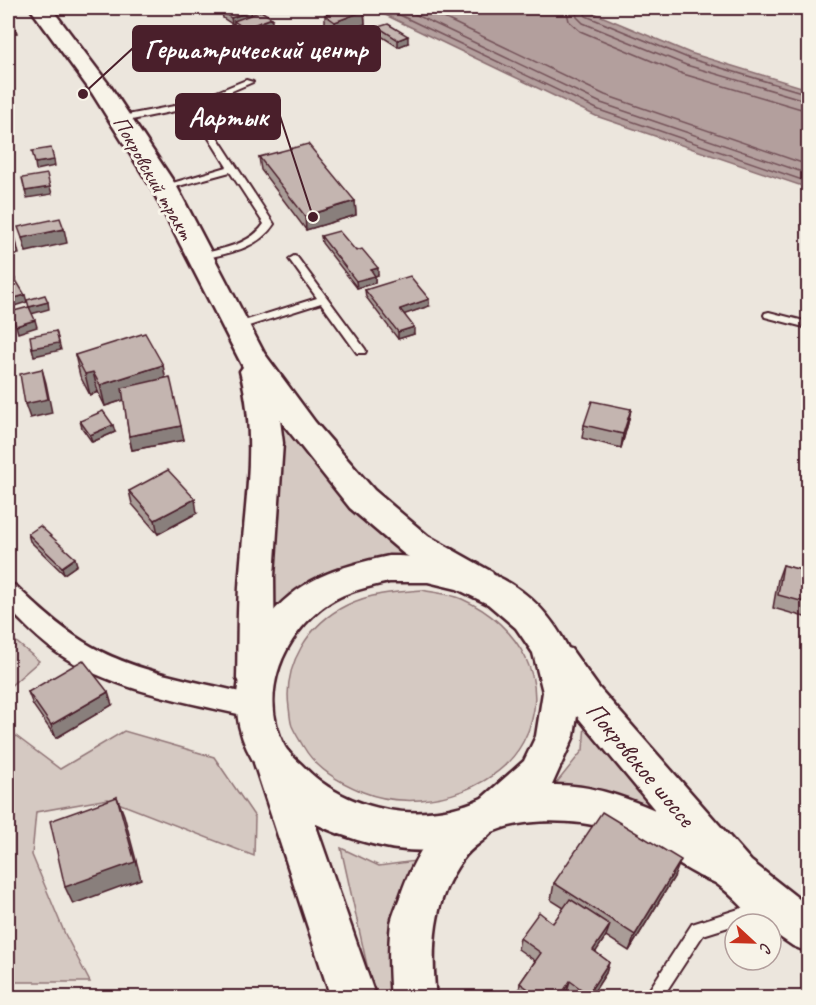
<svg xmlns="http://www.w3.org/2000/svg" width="816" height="1005" viewBox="0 0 816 1005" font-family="Caveat,sans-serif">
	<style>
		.green { fill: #d5c9c2; stroke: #907476; stroke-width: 1.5 }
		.water { fill: #b39f9d; stroke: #896c6f; stroke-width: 1.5 }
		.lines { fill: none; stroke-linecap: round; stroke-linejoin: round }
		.shore { stroke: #745259; stroke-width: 1.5 }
		.lane-casing { stroke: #4a1f2b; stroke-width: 4 }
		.street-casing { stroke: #4a1f2b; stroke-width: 5 }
		.secondary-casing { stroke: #4a1f2b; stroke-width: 5 }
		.primary-casing { stroke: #4a1f2b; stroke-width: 5 }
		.lane { fill: #f7f3e8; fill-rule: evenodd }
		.street { fill: #f7f3e8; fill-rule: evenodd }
		.secondary { fill: #f7f3e8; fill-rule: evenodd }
		.primary { fill: #f7f3e8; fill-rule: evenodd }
		.wall { fill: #a99c97; stroke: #4a1f2b; stroke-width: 1.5 }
		.shaded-wall { fill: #897f7b; stroke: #4a1f2b; stroke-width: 1.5 }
		.building { fill: #c4b5b0; stroke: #4a1f2b; stroke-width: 1.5 }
		.labels { text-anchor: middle; stroke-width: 6; stroke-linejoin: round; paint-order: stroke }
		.far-street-label { font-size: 22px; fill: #4a1f2b; stroke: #f7f3e8 }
		.street-label { font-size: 26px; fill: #4a1f2b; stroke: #f7f3e8 }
		.leader { fill: none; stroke: #4a1f2b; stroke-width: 2 }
		.callout-dot { fill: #4a1f2b; stroke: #f7f3e8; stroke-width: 2 }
		.callout { fill: #4a1f2b; stroke: #4a1f2b; stroke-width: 2 }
		.callout-label { font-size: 27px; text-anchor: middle; font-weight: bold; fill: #fff }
	</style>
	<rect width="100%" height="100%" fill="#ece6dd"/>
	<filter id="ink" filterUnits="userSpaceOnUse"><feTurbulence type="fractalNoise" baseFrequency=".0167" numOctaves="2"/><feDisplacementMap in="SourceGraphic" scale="12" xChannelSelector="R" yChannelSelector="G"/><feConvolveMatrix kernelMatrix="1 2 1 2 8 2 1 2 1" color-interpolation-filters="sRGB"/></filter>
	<g filter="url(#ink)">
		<g class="green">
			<polygon points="277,414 431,556 273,618"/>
			<path d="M 422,590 C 435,593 450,594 462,599 C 518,624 555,683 523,742 C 495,794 415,813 363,792 C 339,782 316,769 303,746 C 299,739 295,733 292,726 C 290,721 290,714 289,708 C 283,665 308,624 347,605 C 371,593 396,592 422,590 Z"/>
			<polygon points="8,635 39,661 8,688"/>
			<polygon points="586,710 690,827 554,786 583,750"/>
			<polygon points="8,730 60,769 124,731 214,757 255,817 254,856 108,799 36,812 32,855 65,934 90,982 16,982 8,977"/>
			<polygon points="341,848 379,866 415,861 404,997 374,997"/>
		</g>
		<polygon class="water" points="371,8 582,8 690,53 808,89 808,188 596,116"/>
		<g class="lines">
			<g class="shore">
				<polyline points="385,8 599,110 808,182"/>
				<polyline points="402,8 601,103 808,174"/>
				<polyline points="423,8 605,95 808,165"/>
				<polyline points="566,8 569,21 580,31 683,74 808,111"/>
				<polyline points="575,8 577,17 583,23 686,65 808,101"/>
				<polyline points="582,8 586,16 688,58 808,94"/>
			</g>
			<defs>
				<g id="lane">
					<path d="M 246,80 L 253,82 L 197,106 L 274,224 C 257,250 227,253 199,260 L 196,259 L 196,255 C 219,249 249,246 264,224 L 230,172 L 164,190 L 159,187 L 227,167 L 190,108 L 122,122 L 118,119 L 122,116 L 190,103 Z"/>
					<polygon points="294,256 297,257 365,349 366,351 365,353 357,353 321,303 239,329 231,329 230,327 231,325 317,298 289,259"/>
					<polygon points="769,312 808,322 808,328 765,317 764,315 765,313"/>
					<polygon points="764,901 770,904 772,909 770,914 703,935 662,998 644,998 692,924"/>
				</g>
				<path id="street" d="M 8,583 L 16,586 C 73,642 106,661 183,679 C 210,686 238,690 264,699 L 268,707 L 264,715 L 255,718 C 190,702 116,692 59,654 C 40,641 24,624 8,608 Z"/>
				<g id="secondary">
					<path d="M 30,8 L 51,8 L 110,86 L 177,187 L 264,353 L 315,422 L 374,490 L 428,536 L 492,572 L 497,582 L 492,592 L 480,596 L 468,592 L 404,554 L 350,508 L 280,420 L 283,443 L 274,576 L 275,679 L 269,690 L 256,695 L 243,690 L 237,679 C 238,644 237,608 240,573 C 245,503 258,440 240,371 L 243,367 L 151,187 L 92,93 Z"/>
					<polygon points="274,746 288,751 294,763 376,998 331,998 254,763 260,751"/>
					<path d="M 480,800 L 494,806 L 500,819 C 490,841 475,842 463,859 C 432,900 431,949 436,998 L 391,998 C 389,973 388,948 391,923 C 393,914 397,905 400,897 C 414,855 437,817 480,800 Z"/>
				</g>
				<path id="primary" d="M 389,556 C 466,556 531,575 568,648 L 571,649 L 599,688 L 751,861 L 808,906 L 808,952 L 793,946 L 771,931 L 771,924 L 762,924 L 757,921 C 744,909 731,894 717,884 C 711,880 702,878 696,874 C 660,854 623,828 581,823 C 557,820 523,820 500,829 C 479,837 458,845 435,849 C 396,857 320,832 290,808 C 271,792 258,771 247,749 C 227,706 238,660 265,622 C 295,580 340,566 389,556 ZM 389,582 L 428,582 L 457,589 L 488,604 L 516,628 L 533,653 L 543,692 L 536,736 L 524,761 L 482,798 C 425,826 347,812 304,767 C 298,761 290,755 285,747 C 257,695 283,634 329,603 C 347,591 368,587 389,582 ZM 577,716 L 655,810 C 622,796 589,784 552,785 L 574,736 Z"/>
			</defs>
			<use href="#lane" class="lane-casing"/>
			<use href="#street" class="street-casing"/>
			<use href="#secondary" class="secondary-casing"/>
			<use href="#primary" class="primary-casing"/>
			<use href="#lane" class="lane"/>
			<use href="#street" class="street"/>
			<use href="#secondary" class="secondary"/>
			<use href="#primary" class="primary"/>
		</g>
		<g class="wall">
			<polygon points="364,11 365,24 336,35 325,28 325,15"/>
			<polygon points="222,12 251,15 272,25 245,35 234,27 234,24 232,24 223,18"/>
			<polygon points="378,27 408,43 398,47 378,34"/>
			<polygon points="259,157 355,201 356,215 306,230 261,170"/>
			<polygon points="321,236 356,251 378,275 375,276 375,283 357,288 322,243"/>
			<polygon points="365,290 429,306 404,314 414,334 398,339 366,297"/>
			<polygon points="75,355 166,378 184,440 132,450 129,436 124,400 105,406 98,392 90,395 80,376"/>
			<polygon points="631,409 628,423 621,448 582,438 584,425"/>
			<polygon points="80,421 115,432 92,442 82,428"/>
			<polygon points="129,491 197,513 158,534 132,504"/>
			<polygon points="28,534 77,565 64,574 30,541"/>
			<polygon points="783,565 808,572 808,618 773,608 778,579"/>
			<polygon points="28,692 112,705 56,738 33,705"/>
			<polygon points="674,877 629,951 606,936 595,952 609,962 606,973 590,998 576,998 567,991 563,998 524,998 519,993 520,983 535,961 518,949 520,938 553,923 564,908 551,900 554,883"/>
		</g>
		<g class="shaded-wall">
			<polygon points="251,11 252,17 234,21 234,24 232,24 231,18"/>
			<polygon points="364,11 365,24 336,35 335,22"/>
			<polygon points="272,18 272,25 245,35 244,28"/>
			<polygon points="15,26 17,33 8,34 8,28"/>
			<polygon points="408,36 408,43 398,47 398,40"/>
			<polygon points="54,160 55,166 36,170 35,163"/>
			<polygon points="50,187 52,194 27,198 25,191"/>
			<polygon points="355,201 356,215 306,230 305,216"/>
			<polygon points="64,229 67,243 26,252 22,238"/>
			<polygon points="10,232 12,239 8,240 8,233"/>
			<polygon points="15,237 19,254 8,256 8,248"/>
			<polygon points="378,268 378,275 375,276 375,283 357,288 356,281 371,270"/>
			<polygon points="25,295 27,302 8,308 8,300"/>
			<polygon points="429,299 429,306 400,316 400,309"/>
			<polygon points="48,302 49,309 31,314 29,307"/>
			<polygon points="35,320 37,327 18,333 16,326"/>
			<polygon points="414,327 414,334 398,339 398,332"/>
			<polygon points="56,331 61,350 34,356 32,348"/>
			<polygon points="163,365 167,386 105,406 100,385"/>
			<polygon points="42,369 46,383 52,413 30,418 25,404"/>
			<polygon points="93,372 98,392 90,395 85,374"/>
			<polygon points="631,409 628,423 621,448 623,434"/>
			<polygon points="113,425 115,432 92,442 90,435"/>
			<polygon points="181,426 184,440 132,450 129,436"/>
			<polygon points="195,499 197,513 158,534 155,520"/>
			<polygon points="75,558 77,565 64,574 62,567"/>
			<polygon points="108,692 112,705 56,738 51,725"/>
			<polygon points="117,797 124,815 141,879 73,904 65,887"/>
			<polygon points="681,860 674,877 629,951 635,935"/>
			<polygon points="610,925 606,936 590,961 593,950"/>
			<polygon points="609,962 606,973 590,998 587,998 588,994"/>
			<polygon points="570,981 567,991 563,998 559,998"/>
		</g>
		<g class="building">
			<polygon points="235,8 246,8 251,11 231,18 222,12"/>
			<polygon points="345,8 358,8 364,11 335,22 325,15"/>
			<polygon points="261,11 272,18 244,28 234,21"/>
			<polygon points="10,12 15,26 8,28 8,13"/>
			<polygon points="388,24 408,36 398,40 378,27"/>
			<polygon points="308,144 355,201 305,216 259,157"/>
			<polygon points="51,148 54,160 35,163 32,151"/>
			<polygon points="47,174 50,187 25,191 22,178"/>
			<polygon points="60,218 64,229 22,238 18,227"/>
			<polygon points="339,231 356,251 362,249 378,268 371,270 375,276 356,281 321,236"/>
			<polygon points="15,237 17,247 8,248 8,239"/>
			<polygon points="410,276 429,299 400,309 414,327 398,332 365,290"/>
			<polygon points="14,277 25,295 8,300 8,279"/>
			<polygon points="45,295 48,302 29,307 27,300"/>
			<polygon points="29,307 35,320 16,326 10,312"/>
			<polygon points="56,331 59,343 32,348 30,336"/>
			<polygon points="145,333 163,365 100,385 93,372 85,374 75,355"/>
			<polygon points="42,369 48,399 25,404 20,374"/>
			<polygon points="170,377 181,426 129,436 122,388"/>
			<polygon points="592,401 631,409 623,434 584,425"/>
			<polygon points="103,411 113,425 90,435 80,421"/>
			<polygon points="168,470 195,499 155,520 129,491"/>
			<polygon points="40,526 75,558 62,567 28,534"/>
			<polygon points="783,565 808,572 808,603 778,595"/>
			<polygon points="83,660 108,692 51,725 28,692"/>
			<polygon points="117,797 135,862 65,887 50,821"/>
			<polygon points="602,812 681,860 635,935 554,883"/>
			<polygon points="570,899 610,925 593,950 609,962 588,994 570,981 559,998 541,998 520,983 541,953 520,938 539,912 553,923"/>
			<polygon points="97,991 104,998 91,998"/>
		</g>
	</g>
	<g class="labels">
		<g class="far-street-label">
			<text transform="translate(154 177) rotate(60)" y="8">Покровский тракт</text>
		</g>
		<g class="street-label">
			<text transform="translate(641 764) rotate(50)" y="9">Покровское шоссе</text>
		</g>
	</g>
	<path class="leader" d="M83 94L133 48M313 217L280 116"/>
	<g class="callout-dot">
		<circle cx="83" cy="94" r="6"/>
		<circle cx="313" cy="217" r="6"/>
	</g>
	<g class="callout">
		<rect x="133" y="26" width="247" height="45" rx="6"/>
		<rect x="176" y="94" width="104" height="45" rx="6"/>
	</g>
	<g class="callout-label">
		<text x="256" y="58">Гериатрический центр</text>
		<text x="228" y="126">Аартык</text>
	</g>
	<rect width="816" height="1005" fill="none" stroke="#f7f3e8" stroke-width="30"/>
	<rect x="15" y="15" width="786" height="975" fill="none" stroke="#4a1f2b" stroke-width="2" filter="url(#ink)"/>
	<g transform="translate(753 942) rotate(112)"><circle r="28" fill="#f7f3e8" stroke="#b29e9c" stroke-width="1.5"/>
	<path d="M0-4.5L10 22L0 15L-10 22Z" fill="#c8321e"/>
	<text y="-9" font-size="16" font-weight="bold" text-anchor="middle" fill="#4a1f2b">С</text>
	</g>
</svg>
